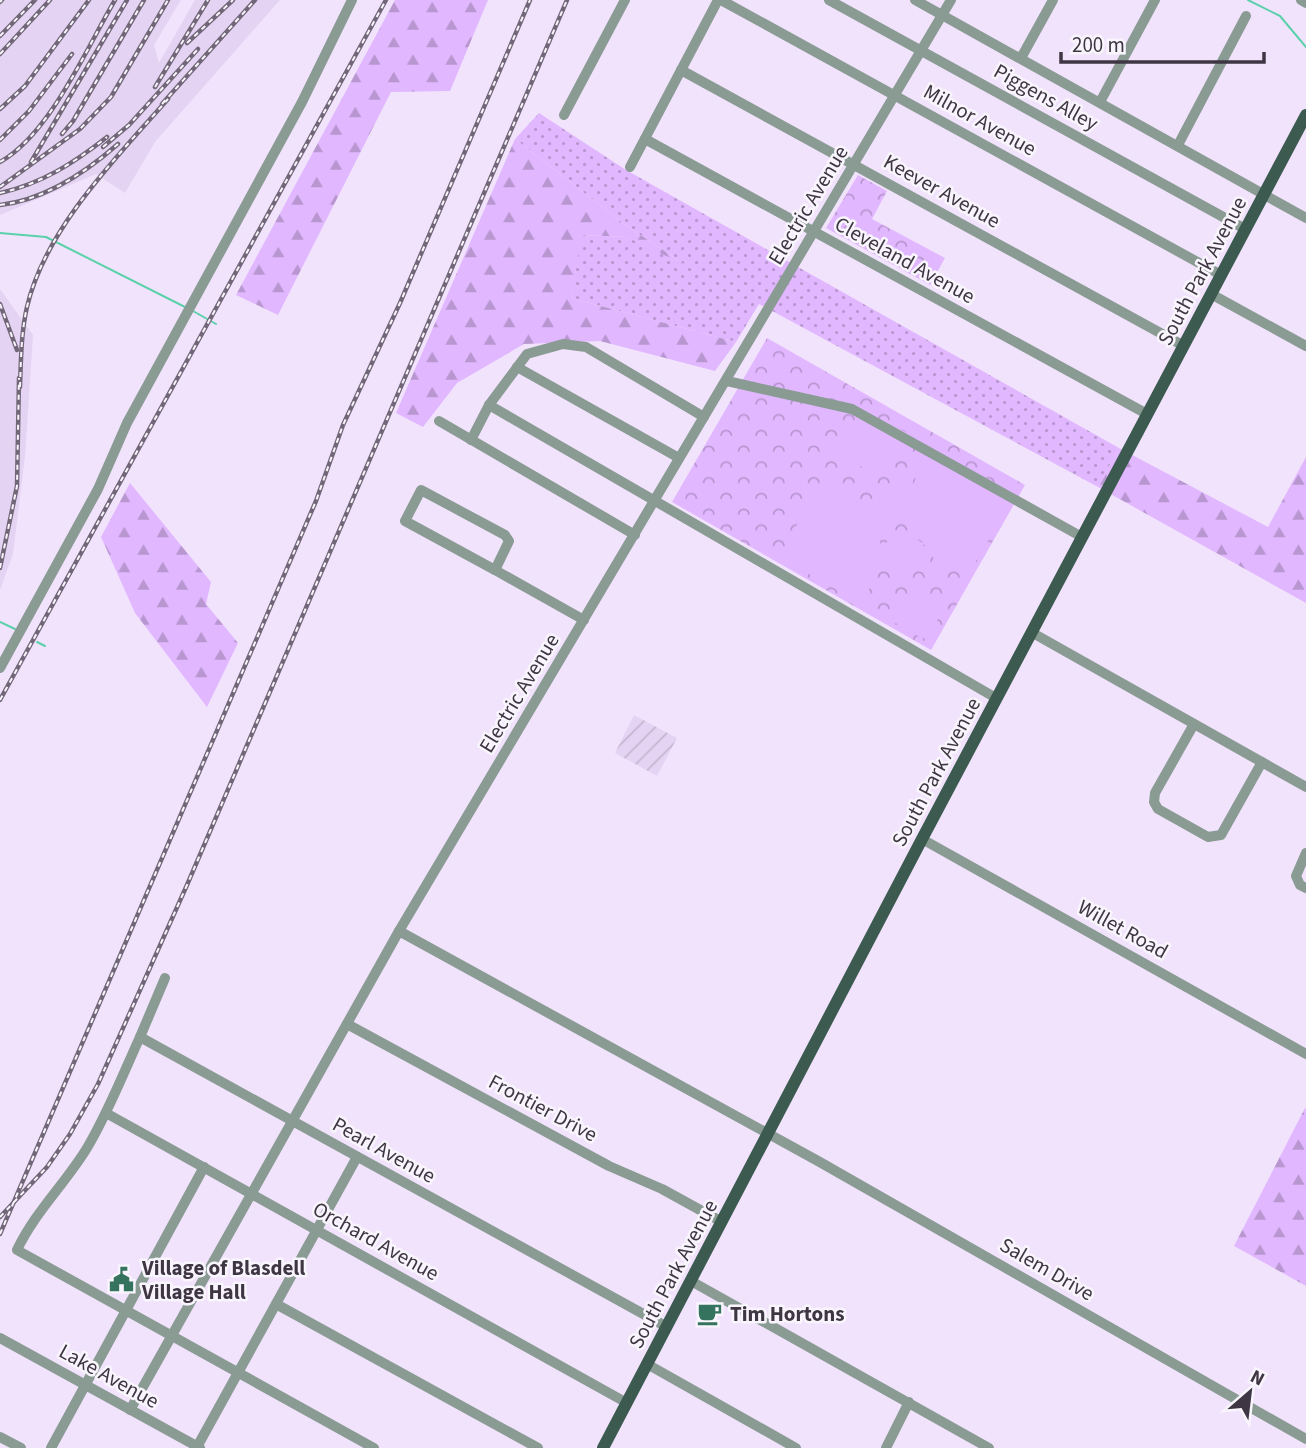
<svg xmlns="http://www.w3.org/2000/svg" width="1306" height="1448" viewBox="0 0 1306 1448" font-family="'Source Sans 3',sans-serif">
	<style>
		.built { fill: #e5d3f3 }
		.industrial { fill: url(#industrial-furrows) }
		.grass { fill: url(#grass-dots) }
		.forest { fill: url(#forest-firs) }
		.park { fill: url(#park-crowns) }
		.pitch { fill: #e1b7ff; fill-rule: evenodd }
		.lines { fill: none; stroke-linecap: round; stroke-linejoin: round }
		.stream { stroke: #5bd1aa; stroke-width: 2 }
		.minor { stroke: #8a9b94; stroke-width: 10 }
		.major { stroke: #3c5a4f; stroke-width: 12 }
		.rail-casing { stroke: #716778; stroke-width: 4.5 }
		.rail { stroke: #f9f5fc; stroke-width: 2; stroke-dasharray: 5; stroke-linecap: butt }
		.labels { text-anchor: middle; stroke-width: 5; stroke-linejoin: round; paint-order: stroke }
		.street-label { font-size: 21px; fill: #3e3643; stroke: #f9f5fc }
		.poi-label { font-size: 21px; font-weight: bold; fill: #3e3643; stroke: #f9f5fc; text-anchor: start }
	</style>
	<defs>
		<pattern id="industrial-furrows" width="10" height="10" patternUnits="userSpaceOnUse" patternTransform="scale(1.75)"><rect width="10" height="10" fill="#e5d3f3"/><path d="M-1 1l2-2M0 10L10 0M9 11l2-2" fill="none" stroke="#c6b6d2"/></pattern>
		<pattern id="grass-dots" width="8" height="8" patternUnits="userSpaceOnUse" patternTransform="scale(1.75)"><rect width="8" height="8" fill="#e1b7ff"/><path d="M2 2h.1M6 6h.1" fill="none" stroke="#b896d0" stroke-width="1.8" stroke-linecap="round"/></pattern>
		<pattern id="forest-firs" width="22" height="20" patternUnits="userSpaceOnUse" patternTransform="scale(1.75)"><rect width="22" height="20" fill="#e1b7ff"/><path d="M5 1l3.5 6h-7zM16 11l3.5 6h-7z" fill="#b896d0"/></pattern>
		<pattern id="park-crowns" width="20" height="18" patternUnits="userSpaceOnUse" patternTransform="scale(1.75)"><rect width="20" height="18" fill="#e1b7ff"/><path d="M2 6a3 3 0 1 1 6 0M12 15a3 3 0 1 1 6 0" fill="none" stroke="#b896d0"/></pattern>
	</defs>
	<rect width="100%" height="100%" fill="#f2e3fd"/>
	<g class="built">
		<polygon points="0,0 181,0 154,45 159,63 195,0 280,0 155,142 125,193 96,174 0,215"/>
		<polygon points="0,289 33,335 25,456 13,554 0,590"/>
	</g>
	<polygon class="industrial" points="634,715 677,738 657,776 615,753"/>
	<polygon class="grass" points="539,113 626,170 1119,448 1098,487 759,304 736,342 571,298 581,235 627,237 681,262 624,224 515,139"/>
	<g class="forest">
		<polygon points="395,0 488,0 450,91 391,92 278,315 236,295"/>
		<polygon points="515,139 624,224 687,266 627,237 582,235 571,298 736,342 715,371 600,341 524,344 457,383 423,427 396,413"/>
		<polygon points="1119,448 1268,527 1306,457 1306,603 1098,487"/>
		<polygon points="130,483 211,582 206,604 238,643 207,707 135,613 101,537"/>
		<polygon points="1305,1108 1306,1109 1306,1286 1234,1246"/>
	</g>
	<g class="park">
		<polygon points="858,175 887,191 872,219 945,258 930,285 826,228"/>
		<polygon points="767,338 1025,485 931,650 672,502"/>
	</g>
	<g class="pitch">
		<path d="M 869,414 L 914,436 C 888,474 882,479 839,456 L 857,417 Z"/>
		<path d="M 932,447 L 1009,491 L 1012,501 L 967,576 L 934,559 L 924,544 L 913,566 L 900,571 L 880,560 L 870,588 L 859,602 L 784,560 L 782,551 L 825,475 L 850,491 L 867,509 C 876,488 890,480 911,492 L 921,462 ZM 910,505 L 910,523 L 923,543 L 899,530 L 892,531 L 880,557 L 880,532 L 870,512 L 890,523 L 898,523 Z"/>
		<polygon points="919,592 946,609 923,639 887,618 900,595"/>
	</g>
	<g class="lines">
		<g class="stream">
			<polyline points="1248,0 1280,16 1306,47"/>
			<polyline points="0,233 46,237 185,307"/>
			<polyline points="193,311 216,324"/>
			<polyline points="0,622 15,629"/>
			<polyline points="37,642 45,646"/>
		</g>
		<g class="minor">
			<polyline points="721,0 1221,275"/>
			<polyline points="829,0 1245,229"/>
			<polyline points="915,0 1306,218"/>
			<polyline points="1301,0 1306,3"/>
			<polyline points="1021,58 1053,0"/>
			<polyline points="681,70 1184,346"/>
			<polyline points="1100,102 1155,0"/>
			<polyline points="564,115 625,0"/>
			<polyline points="645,139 1147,414"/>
			<polyline points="1178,145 1246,16"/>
			<polyline points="630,167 718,0"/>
			<polyline points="1211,294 1306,346"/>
			<polyline points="517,367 679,458"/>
			<polyline points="727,381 852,409 1082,537"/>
			<polyline points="489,405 996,698"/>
			<polyline points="439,421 635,535"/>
			<polyline points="471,440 489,405 527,354 563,344 586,347 704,417"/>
			<polygon points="421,490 505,535 509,541 495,570 405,521"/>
			<polyline points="495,570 584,620"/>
			<polyline points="1031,632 1306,787"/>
			<polyline points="0,668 98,489 127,423 302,102 352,0"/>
			<polyline points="1194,724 1155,793 1154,802 1158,809 1208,837 1221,835 1262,762"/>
			<polyline points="922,839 1306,1054"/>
			<polyline points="1306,853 1296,876 1300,885 1306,888"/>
			<polyline points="399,931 818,1161 1306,1439"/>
			<polyline points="165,978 140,1037 667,1327"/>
			<polyline points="347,1024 609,1166 662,1189 722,1222"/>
			<path d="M 140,1037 C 123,1074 108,1113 87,1148 C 65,1184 35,1212 17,1250 L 374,1448"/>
			<polyline points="106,1113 627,1403"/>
			<polyline points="691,1281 989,1448"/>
			<polyline points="276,1304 538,1448"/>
			<polyline points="0,1338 200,1448"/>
			<polyline points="647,1364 796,1448"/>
			<polyline points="130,1410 399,931 951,0"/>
			<polyline points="0,1437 21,1448"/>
			<polyline points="197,1447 357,1157"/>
			<polyline points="51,1448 204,1167"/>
			<polyline points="886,1448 909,1402"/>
		</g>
		<polyline class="major" points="603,1448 922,839 1306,115"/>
		<defs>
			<g id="rail">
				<polyline points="0,2 2,0"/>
				<polyline points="0,36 35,0"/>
				<polyline points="187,43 233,0"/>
				<polyline points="0,54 50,0"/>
				<polyline points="155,87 208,0"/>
				<polyline points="162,104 255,0"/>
				<polyline points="0,109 25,86 89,0"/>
				<polyline points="62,134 73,121 144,0"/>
				<polyline points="0,140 29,111 72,54"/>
				<polyline points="103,147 129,125 198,49"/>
				<path d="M 0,162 C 50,134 86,49 115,0"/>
				<polyline points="31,162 127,0"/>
				<polyline points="0,187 80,129 111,97 168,0"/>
				<path d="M 0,193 C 41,184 74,163 107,137"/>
				<path d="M 0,205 C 44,200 85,173 118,144"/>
				<polyline points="0,304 17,350"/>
				<path d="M 20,387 C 21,360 21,333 27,307 C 45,229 117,157 168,99"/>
				<polyline points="0,568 17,486 19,378"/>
				<polyline points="0,700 386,0"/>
				<polyline points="0,1217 47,1167 70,1134 98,1084 187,885 567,0"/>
				<polyline points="0,1234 316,501 343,425 400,303 530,0"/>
			</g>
		</defs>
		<use href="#rail" class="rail-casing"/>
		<use href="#rail" class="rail"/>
	</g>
	<defs>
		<symbol id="civic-bare" viewBox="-9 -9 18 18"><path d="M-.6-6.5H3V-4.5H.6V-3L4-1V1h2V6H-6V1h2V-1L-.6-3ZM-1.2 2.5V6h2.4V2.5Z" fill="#36735e" stroke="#f9f5fc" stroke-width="2.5" paint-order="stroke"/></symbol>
		<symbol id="cafe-bare" viewBox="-9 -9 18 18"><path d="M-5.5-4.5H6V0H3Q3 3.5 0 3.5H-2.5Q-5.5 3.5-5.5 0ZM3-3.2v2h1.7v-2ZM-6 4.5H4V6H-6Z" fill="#36735e" stroke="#f9f5fc" stroke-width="2.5" paint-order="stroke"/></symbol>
	</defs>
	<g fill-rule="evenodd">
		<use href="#civic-bare" x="104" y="1262" width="35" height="35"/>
		<use href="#cafe-bare" x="692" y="1296" width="35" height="35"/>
	</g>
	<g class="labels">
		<g class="street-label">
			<text transform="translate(1046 97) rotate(29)" y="7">Piggens Alley</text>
			<text transform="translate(980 120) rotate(29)" y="7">Milnor Avenue</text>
			<text transform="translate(942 191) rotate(29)" y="7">Keever Avenue</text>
			<text transform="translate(808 205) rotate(-59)" y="7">Electric Avenue</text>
			<text transform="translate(905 260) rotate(29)" y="7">Cleveland Avenue</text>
			<text transform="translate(1202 271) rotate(-62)" y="7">South Park Avenue</text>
			<text transform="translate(519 693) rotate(-59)" y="7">Electric Avenue</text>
			<text transform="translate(936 772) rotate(-62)" y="7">South Park Avenue</text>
			<text transform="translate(1123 929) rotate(29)" y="7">Willet Road</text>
			<text transform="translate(543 1108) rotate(28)" y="7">Frontier Drive</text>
			<text transform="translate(384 1150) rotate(29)" y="7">Pearl Avenue</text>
			<text transform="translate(376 1241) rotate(29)" y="7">Orchard Avenue</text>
			<text transform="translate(1047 1269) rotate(30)" y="7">Salem Drive</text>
			<text transform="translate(673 1274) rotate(-62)" y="7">South Park Avenue</text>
			<text transform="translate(109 1376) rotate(29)" y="7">Lake Avenue</text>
		</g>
		<g class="poi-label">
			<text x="142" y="1275">Village of Blasdell<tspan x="142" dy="24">Village Hall</tspan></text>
			<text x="730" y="1321">Tim Hortons</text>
		</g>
	</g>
	<g transform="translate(1250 1392) rotate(28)" stroke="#f9f5fc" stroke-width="5" paint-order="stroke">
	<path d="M0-5L12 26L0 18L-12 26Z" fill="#3e3643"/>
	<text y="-10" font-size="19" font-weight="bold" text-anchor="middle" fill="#3e3643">N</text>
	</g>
	<path d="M1061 52v10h203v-10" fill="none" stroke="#3e3643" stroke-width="3.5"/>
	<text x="1072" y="52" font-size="21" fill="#3e3643" stroke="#f9f5fc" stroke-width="5" paint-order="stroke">200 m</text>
</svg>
